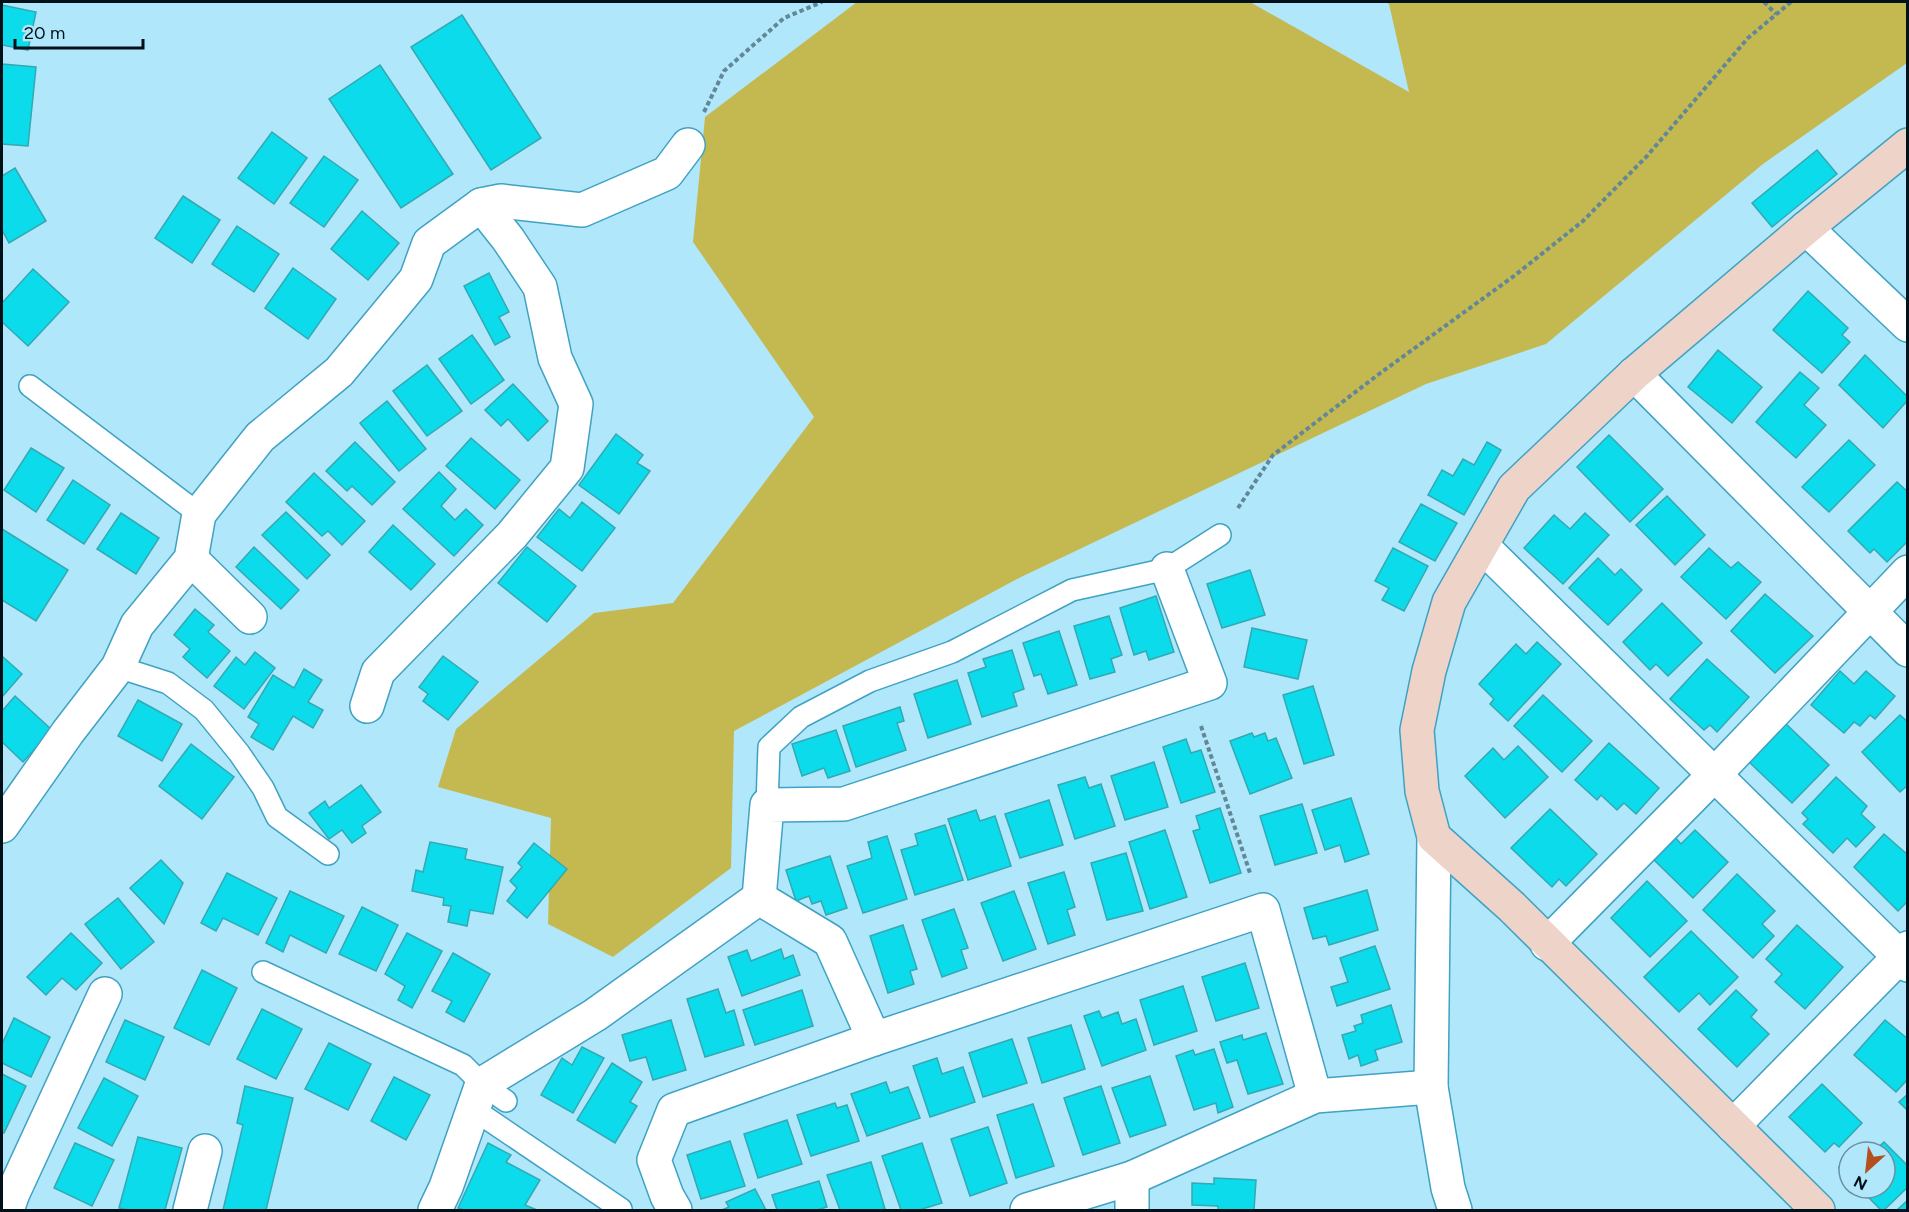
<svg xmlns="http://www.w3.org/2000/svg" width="1909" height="1212" viewBox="0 0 1909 1212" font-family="Figtree,sans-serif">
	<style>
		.green { fill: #c4b950 }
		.building { fill: #0bdbea; stroke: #32a9b3; stroke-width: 1.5 }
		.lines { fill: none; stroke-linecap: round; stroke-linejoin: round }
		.lane-casing { stroke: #3fa2c3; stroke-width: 24 }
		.street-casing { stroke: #3fa2c3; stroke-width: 36 }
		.secondary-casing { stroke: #3fa2c3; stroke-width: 36 }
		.path { stroke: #628796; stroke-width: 4; stroke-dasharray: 4.5 3; stroke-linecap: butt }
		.lane { stroke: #fff; stroke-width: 21 }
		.street { stroke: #fff; stroke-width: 33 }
		.secondary { stroke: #eed3c8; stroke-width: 33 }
	</style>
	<rect width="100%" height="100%" fill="#b1e7fb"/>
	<polygon class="green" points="857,2 1250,2 1409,92 1389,4 1385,2 1907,2 1907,63 1763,164 1546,344 1426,384 1021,577 734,731 731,868 613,957 548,924 551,818 438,787 456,729 594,613 673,603 814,417 693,242 705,117"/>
	<g class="building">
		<polygon points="2,5 36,12 28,50 2,45"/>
		<polygon points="462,15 541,138 491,170 411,47"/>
		<polygon points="2,64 36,67 28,146 2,144"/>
		<polygon points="380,65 453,174 401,208 329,99"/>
		<polygon points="272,132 307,158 274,204 238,178"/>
		<polygon points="1817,150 1837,174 1772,227 1752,203"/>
		<polygon points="324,156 358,180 324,227 290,203"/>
		<polygon points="15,168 46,221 9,243 2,230 2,176"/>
		<polygon points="183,196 220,220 192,263 155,238"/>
		<polygon points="362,211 399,243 368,280 331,249"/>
		<polygon points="237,226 279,254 254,292 212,264"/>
		<polygon points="293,268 336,299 308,339 265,308"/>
		<polygon points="33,269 69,302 28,346 2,322 2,303"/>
		<polygon points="489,273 509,312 499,317 510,337 495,345 464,286"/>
		<polygon points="1808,291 1848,328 1842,335 1850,342 1822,373 1773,330"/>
		<polygon points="472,335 504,380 471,404 439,359"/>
		<polygon points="1718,350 1762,387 1732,423 1688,387"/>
		<polygon points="1865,355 1908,397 1908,400 1883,428 1839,385"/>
		<polygon points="427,365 462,411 427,436 393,391"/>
		<polygon points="1800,372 1819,388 1804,405 1826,425 1796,458 1756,422"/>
		<polygon points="513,384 548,421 528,441 508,419 501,426 485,410"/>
		<polygon points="387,401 426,449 399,471 360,423"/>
		<polygon points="616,434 643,455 637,463 650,471 619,514 579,485"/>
		<polygon points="1609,435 1663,489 1630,522 1577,467"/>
		<polygon points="471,438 520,480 495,509 446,466"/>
		<polygon points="1849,440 1875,465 1829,512 1802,487"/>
		<polygon points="355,442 395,482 372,505 352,486 347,491 326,471"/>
		<polygon points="1487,442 1501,450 1464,515 1428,495 1442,470 1453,476 1463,459 1474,465"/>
		<polygon points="31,448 64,468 36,512 4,490"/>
		<polygon points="439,472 456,489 441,506 455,520 466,509 483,525 454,556 403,509"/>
		<polygon points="314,473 365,521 342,545 328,531 322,536 286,502"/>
		<polygon points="73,480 110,505 84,544 47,520"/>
		<polygon points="1897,482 1908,492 1908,541 1887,562 1874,549 1870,553 1848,531"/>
		<polygon points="1667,496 1705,535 1675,565 1636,525"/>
		<polygon points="582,502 615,528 582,571 537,537 559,509 570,518"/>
		<polygon points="1421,504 1457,523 1435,561 1399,542"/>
		<polygon points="286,512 330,555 307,579 262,535"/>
		<polygon points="121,513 159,538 136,574 97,549"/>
		<polygon points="1585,513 1609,535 1563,584 1524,548 1554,515 1570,529"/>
		<polygon points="393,525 435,564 411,590 369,552"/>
		<polygon points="2,529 68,570 36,621 2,600"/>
		<polygon points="254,547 299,590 281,609 236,567"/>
		<polygon points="527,547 576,586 547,622 498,583"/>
		<polygon points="1393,548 1428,566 1404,611 1382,600 1389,588 1375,581"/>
		<polygon points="1709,548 1731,568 1738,562 1761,582 1726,619 1681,577"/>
		<polygon points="1598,558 1615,575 1621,569 1642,590 1608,625 1569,588"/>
		<polygon points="1250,570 1265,615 1222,628 1207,584"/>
		<polygon points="1765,594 1813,636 1775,673 1731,631"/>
		<polygon points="1156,596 1174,652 1149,660 1146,651 1134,655 1120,608"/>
		<polygon points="1662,603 1702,643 1668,676 1656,664 1650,670 1623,642"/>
		<polygon points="195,609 214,625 208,632 230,651 207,678 183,657 190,649 174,635"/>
		<polygon points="1109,616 1122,655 1111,659 1115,672 1090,679 1074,626"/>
		<polygon points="1252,628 1307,640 1298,679 1244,667"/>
		<polygon points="1059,631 1077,685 1048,694 1041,674 1034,676 1023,643"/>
		<polygon points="1537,642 1561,664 1508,721 1490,704 1494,699 1479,684 1516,644 1526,654"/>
		<polygon points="1012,650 1024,689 1013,693 1017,706 982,717 968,673 986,667 983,659"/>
		<polygon points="255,652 275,668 244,709 214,686 236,657 245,665"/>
		<polygon points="2,656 22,674 2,697"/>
		<polygon points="443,656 478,682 448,720 423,701 428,694 419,687"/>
		<polygon points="1707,659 1749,697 1717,732 1710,725 1704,730 1670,699"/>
		<polygon points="304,669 322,680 308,702 323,710 313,728 293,716 273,750 251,737 259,724 248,717 273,675 294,688"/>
		<polygon points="1840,671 1854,684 1866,671 1895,696 1875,719 1870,715 1860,726 1854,722 1844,733 1811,705"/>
		<polygon points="957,680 971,724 928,738 914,694"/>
		<polygon points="1313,686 1334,755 1304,764 1283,695"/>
		<polygon points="1543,695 1592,741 1562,772 1514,726"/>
		<polygon points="15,696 52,730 23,762 2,742 2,711"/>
		<polygon points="138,700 182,724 162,761 118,736"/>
		<polygon points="900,707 904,721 897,723 906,750 856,767 843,726"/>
		<polygon points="1900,715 1908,722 1908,785 1900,792 1862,752"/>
		<polygon points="1785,723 1829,765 1792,803 1748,761"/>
		<polygon points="836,730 850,771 828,778 824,768 802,776 792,744"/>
		<polygon points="1252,733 1254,737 1265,733 1268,741 1276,738 1292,778 1250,794 1230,741"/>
		<polygon points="1186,739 1191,753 1201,750 1215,792 1181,803 1163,747"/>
		<polygon points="1609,743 1659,788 1636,814 1624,803 1617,810 1601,795 1597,800 1575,780"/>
		<polygon points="191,744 234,777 202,819 159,786"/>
		<polygon points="1518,746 1548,777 1505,818 1465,776 1493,748 1504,760"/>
		<polygon points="1154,762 1168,807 1125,820 1111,776"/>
		<polygon points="1085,777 1089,788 1101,784 1115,826 1075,839 1058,785"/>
		<polygon points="1836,777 1867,806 1861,814 1875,827 1856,847 1847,838 1833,853 1803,824 1808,819 1802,813"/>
		<polygon points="361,785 381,812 362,826 366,833 352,843 342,830 329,839 309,813 325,801 329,808"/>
		<polygon points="1351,798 1369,854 1345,862 1340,845 1325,850 1312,810"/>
		<polygon points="1049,800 1063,845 1020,858 1005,814"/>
		<polygon points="1302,804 1317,853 1275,865 1260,816"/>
		<polygon points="1220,808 1241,873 1210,883 1193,831 1200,829 1196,816"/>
		<polygon points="1550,809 1597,854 1566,886 1559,879 1552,887 1511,848"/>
		<polygon points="976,810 980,821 995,816 1011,866 968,880 948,819"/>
		<polygon points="945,825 963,880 915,895 901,850 918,845 915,834"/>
		<polygon points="1165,830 1187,897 1150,909 1129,842"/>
		<polygon points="1695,830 1728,862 1693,898 1653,859 1675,837 1681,844"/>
		<polygon points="1884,834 1908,855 1908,901 1898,911 1854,867"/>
		<polygon points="887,836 907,899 863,913 847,866 872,858 868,842"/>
		<polygon points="430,842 467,849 465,859 503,867 493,914 470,910 467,926 448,922 451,906 443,905 444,898 412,891 416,870 423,872"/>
		<polygon points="534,843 567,869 527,918 507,901 517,888 510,881 522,867 518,863"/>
		<polygon points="1126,853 1143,911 1107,920 1091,863"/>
		<polygon points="830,856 847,908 826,915 821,901 812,904 809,896 796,901 786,870"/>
		<polygon points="161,860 183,883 164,924 130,888"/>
		<polygon points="1064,872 1075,907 1067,910 1075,935 1048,944 1028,883"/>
		<polygon points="227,873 277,898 258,935 223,918 216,931 201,923"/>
		<polygon points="1737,874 1775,911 1762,924 1774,936 1753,958 1703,910"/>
		<polygon points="1647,881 1687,921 1650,957 1611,918"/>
		<polygon points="1367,890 1378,930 1329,945 1326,936 1313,939 1304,908"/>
		<polygon points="290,891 344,916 326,953 290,935 283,952 266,943"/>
		<polygon points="1014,891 1036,949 1003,961 981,903"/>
		<polygon points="118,898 154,942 121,969 85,924"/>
		<polygon points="362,907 398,925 376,971 339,954"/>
		<polygon points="954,909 968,948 961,950 967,968 942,977 922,920"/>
		<polygon points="903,925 917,969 910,971 914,984 888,993 870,936"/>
		<polygon points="1797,925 1843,967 1805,1009 1775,982 1782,974 1766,959"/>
		<polygon points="1691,931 1738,977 1710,1005 1699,993 1679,1012 1644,977"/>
		<polygon points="71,933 102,963 76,990 62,978 46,995 27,977"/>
		<polygon points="407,933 442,951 412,1008 398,1000 405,986 385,974"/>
		<polygon points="1375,946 1390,989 1337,1006 1331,987 1348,982 1340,958"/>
		<polygon points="781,949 784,959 793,955 800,975 742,996 728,957 747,950 751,961"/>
		<polygon points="453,953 490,974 464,1022 446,1012 452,1001 432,991"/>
		<polygon points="1245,963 1259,1008 1216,1021 1202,977"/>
		<polygon points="202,970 237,988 209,1045 174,1028"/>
		<polygon points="1183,986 1197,1031 1154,1045 1140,1000"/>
		<polygon points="718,989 726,1013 734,1010 744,1045 705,1057 687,999"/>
		<polygon points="802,990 813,1026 755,1045 743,1010"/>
		<polygon points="1736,990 1757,1010 1751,1017 1769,1034 1737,1067 1698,1029"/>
		<polygon points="1391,1005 1402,1042 1375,1050 1378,1060 1361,1066 1358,1055 1349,1059 1342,1035 1356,1031 1354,1026 1363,1023 1361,1015"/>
		<polygon points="262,1009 302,1029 276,1079 237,1059"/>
		<polygon points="1099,1011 1102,1018 1118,1012 1122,1024 1136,1019 1146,1050 1102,1066 1084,1016"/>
		<polygon points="14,1018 50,1037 31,1077 2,1063 2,1044"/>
		<polygon points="125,1020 164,1037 145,1080 106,1062"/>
		<polygon points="671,1020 686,1070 653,1080 646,1057 630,1061 622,1035"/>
		<polygon points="1885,1020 1908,1039 1908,1079 1896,1092 1854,1055"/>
		<polygon points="1071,1025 1085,1069 1042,1083 1028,1038"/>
		<polygon points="1266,1033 1283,1084 1248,1094 1237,1060 1227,1063 1220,1042 1242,1035 1243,1040"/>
		<polygon points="1012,1039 1027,1083 983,1097 969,1053"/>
		<polygon points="329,1043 371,1064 348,1110 305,1089"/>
		<polygon points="582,1047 604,1058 573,1113 541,1095 562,1058 572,1065"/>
		<polygon points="1214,1049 1233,1107 1218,1113 1216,1103 1194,1110 1176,1056 1193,1050 1195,1055"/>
		<polygon points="937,1058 942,1074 963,1067 975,1102 930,1117 913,1066"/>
		<polygon points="612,1063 642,1082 630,1102 637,1106 615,1143 577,1120"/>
		<polygon points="2,1074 26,1086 4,1133 2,1132"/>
		<polygon points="1150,1076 1166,1125 1130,1137 1112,1088"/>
		<polygon points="394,1077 430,1095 406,1140 371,1121"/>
		<polygon points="104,1078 138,1096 112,1146 78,1128"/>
		<polygon points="886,1082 890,1093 908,1087 920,1118 867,1136 851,1094"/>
		<polygon points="1822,1084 1862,1123 1839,1147 1834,1143 1825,1152 1789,1117"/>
		<polygon points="245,1086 293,1098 266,1210 223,1210 243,1125 237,1123"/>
		<polygon points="1101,1086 1120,1143 1083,1155 1064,1098"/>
		<polygon points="1908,1094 1908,1111 1899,1102"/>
		<polygon points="835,1103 837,1108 847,1105 859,1141 811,1156 797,1115"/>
		<polygon points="1033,1104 1054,1166 1016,1178 997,1115"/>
		<polygon points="787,1120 802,1164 758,1178 744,1134"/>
		<polygon points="988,1127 1007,1183 970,1196 951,1139"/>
		<polygon points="138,1137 182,1148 165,1210 128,1210 119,1208"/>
		<polygon points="730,1141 745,1186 701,1199 687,1155"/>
		<polygon points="1884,1142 1908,1166 1908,1187 1884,1210 1881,1210 1859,1188 1885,1188 1885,1152 1873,1152"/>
		<polygon points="75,1143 114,1160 92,1206 54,1188"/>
		<polygon points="488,1143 511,1155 506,1162 540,1180 525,1205 537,1210 464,1210 458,1208"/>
		<polygon points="922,1143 942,1203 919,1210 901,1210 882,1156"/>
		<polygon points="1862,1144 1870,1152 1854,1152"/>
		<polygon points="1849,1157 1849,1178 1839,1167"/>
		<polygon points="871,1162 885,1209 880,1210 840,1210 827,1175"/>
		<polygon points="1214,1178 1256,1180 1254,1210 1218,1210 1218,1206 1192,1205 1192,1183 1214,1184"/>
		<polygon points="819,1181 827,1207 817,1210 777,1210 772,1195"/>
		<polygon points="755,1189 766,1210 722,1210 729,1207 726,1202"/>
		<polygon points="1908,1200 1908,1210 1897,1210"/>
	</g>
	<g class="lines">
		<defs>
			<g id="lane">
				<polyline points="30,386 199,514"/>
				<polyline points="118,667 168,683 204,710 239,753 263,788 277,817 328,854"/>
				<polyline points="767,805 769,747 801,717 870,681 952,652 1072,590 1167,569 1220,535"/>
				<polyline points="263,972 463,1065 482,1084 506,1101"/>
				<polyline points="473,1109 621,1209"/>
			</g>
			<g id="street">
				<polyline points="1806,228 1908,325"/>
				<polyline points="1634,374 1908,650"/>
				<polyline points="1482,546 1908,965"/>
				<polyline points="191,559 250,617"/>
				<polyline points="367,706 378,672 512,535 567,468 576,404 555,358 540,287 508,239 481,205"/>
				<polyline points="2,826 68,732 118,667 137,625 191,559 199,514 260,437 339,372 416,279 429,243 481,205 501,201 582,210 667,173 688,145"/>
				<polyline points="1434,837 1431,1087 1448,1188 1455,1210"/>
				<polyline points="759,898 767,805 844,804 1210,683 1167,569"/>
				<polyline points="1547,944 1714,775 1908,572"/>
				<polyline points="1733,1126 1908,948"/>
				<polyline points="7,1210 13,1193 105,994"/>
				<polyline points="190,1210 205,1151"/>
				<polyline points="435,1210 446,1187 482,1084 595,1015 759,898 830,941 874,1039"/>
				<polyline points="675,1210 667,1196 654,1160 674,1110 874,1039 1263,910 1315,1096"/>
				<polyline points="1027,1210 1132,1178 1315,1096 1431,1087"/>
				<polyline points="1132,1210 1132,1178"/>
			</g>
			<polyline id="secondary" points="1818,1210 1512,907 1434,837 1422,791 1417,730 1429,671 1449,602 1514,488 1634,374 1806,228 1908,145"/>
		</defs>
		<use href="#lane" class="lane-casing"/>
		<use href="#street" class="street-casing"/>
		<use href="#secondary" class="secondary-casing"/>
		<g class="path">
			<polyline points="1764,2 1776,14"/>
			<polyline points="704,112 724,71 784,18 822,2"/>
			<polyline points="1238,508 1273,455 1379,374 1514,276 1583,221 1647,156 1748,38 1791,2"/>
			<polyline points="1201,726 1250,873"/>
		</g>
		<use href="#lane" class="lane"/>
		<use href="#street" class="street"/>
		<use href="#secondary" class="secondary"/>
	</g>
	<rect width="1909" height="1212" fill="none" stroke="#001119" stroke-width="6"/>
	<g transform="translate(1867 1170) rotate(207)"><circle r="28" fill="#b1e7fb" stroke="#6a91a1" stroke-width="1.5"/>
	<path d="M0-4.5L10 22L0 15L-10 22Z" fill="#b44f1e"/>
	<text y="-9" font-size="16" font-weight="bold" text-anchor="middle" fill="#001119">N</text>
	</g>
	<path d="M15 39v9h128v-9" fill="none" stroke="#001119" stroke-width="3"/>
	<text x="24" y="39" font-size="18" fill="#001119" stroke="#b1e7fb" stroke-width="4.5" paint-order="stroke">20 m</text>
</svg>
